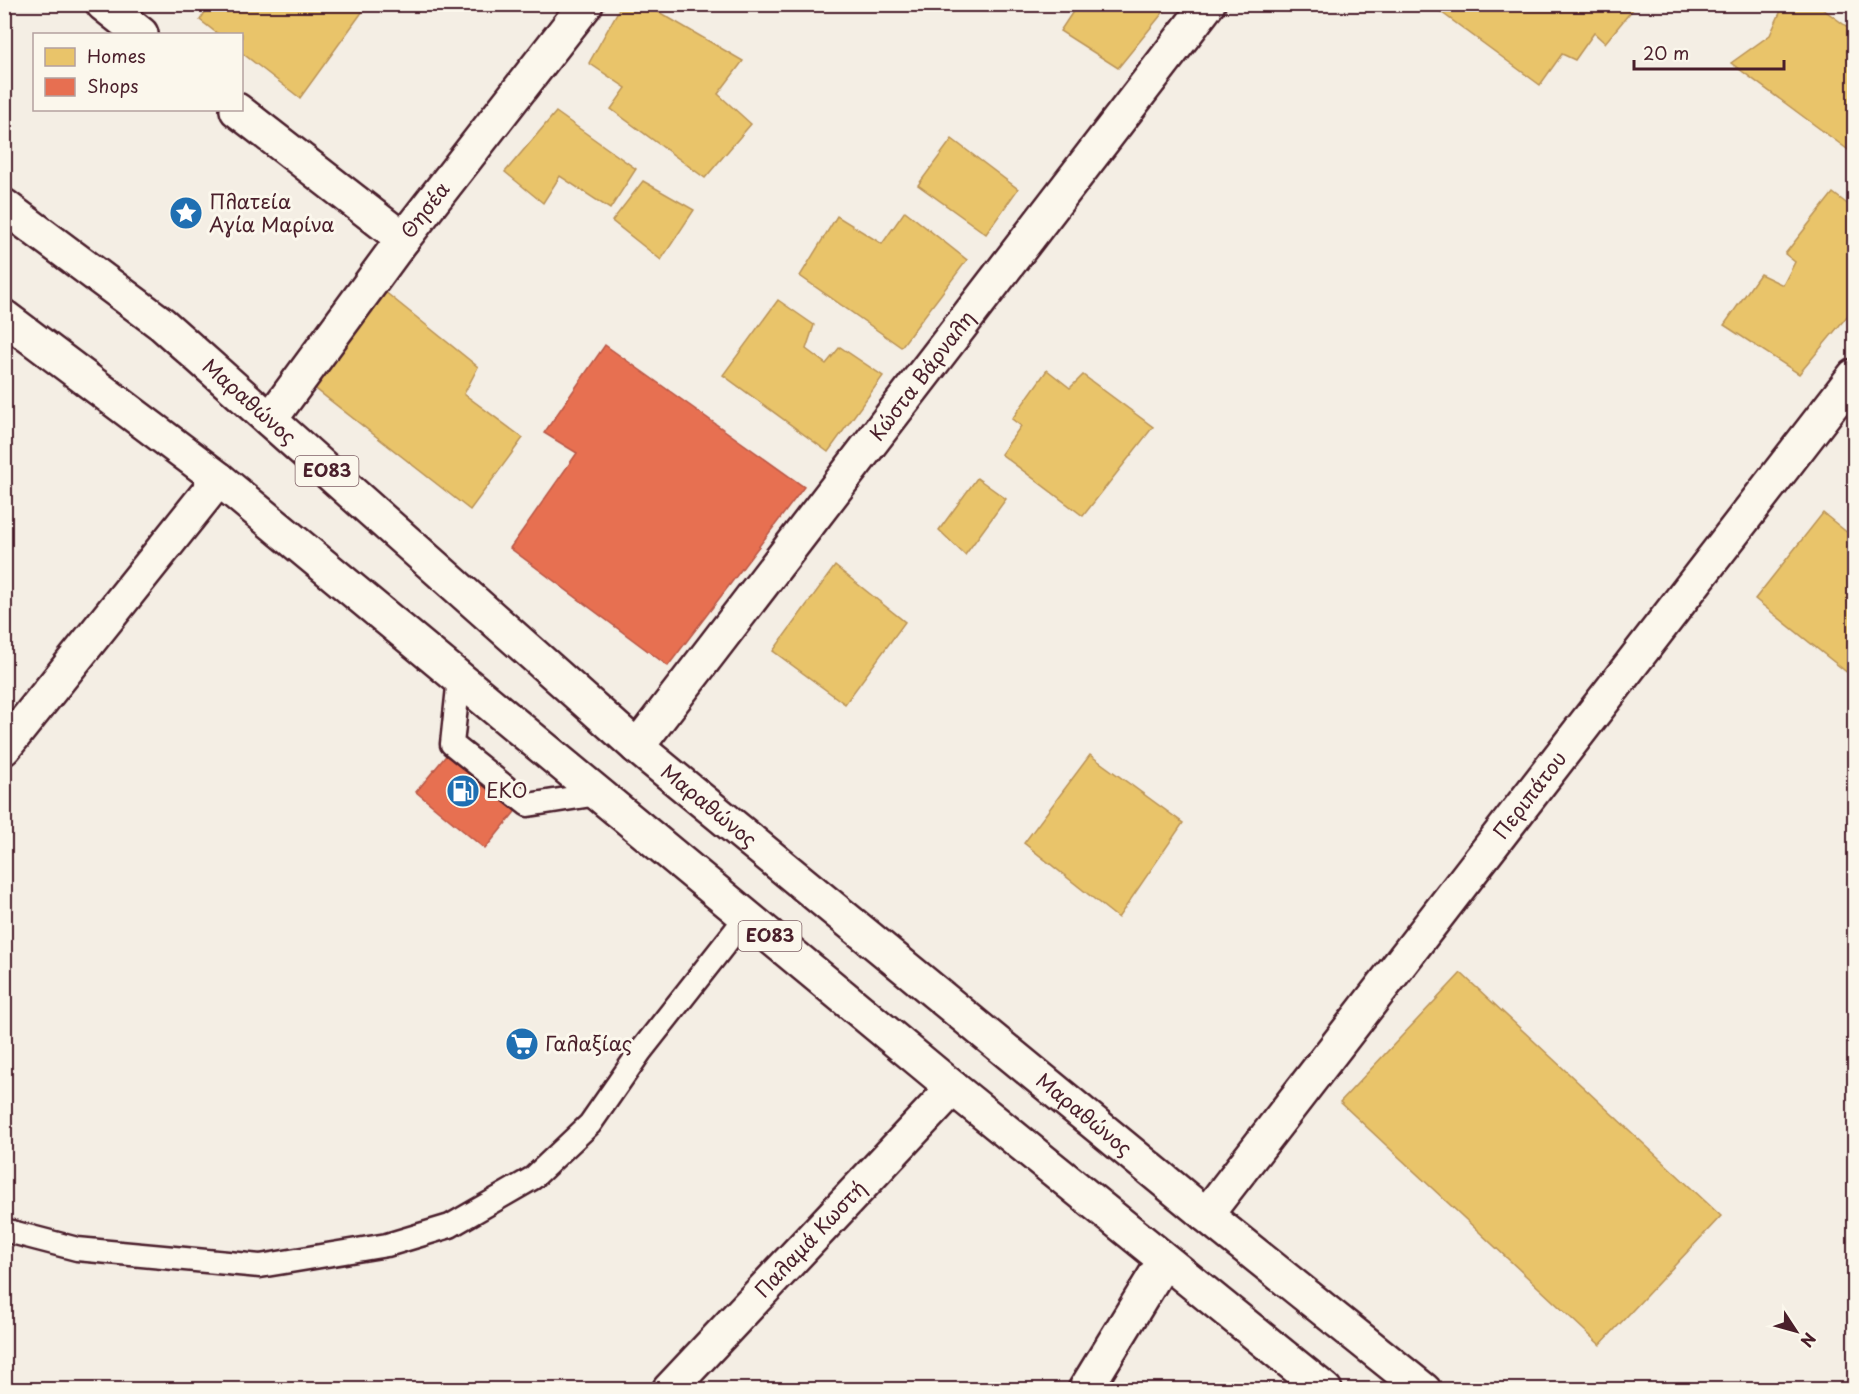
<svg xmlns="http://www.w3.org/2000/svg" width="1859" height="1394" viewBox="0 0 1859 1394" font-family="'Playpen Sans',sans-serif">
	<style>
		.homes { fill: #e9c46a; stroke: #b99257; stroke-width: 1.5 }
		.shops { fill: #e76f51; stroke: #b85746; stroke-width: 1.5 }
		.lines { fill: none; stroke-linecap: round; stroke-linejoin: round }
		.service-casing { stroke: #4a1f2b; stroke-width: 27 }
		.minor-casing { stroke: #4a1f2b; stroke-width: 38 }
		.primary-casing { stroke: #4a1f2b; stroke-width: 38 }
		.service { stroke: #fbf7ec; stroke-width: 22 }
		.minor { stroke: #fbf7ec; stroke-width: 33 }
		.primary { stroke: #fbf7ec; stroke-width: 33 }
		.labels { text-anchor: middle; stroke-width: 6; stroke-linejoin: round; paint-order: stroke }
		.shield { fill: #fbf7ec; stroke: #7f6065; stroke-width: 1.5 }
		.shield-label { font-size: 18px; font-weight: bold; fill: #4a1f2b }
		.poi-label { font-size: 20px; fill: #4a1f2b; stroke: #fbf7ec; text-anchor: start }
		.street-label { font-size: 20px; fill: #4a1f2b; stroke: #fbf7ec }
	</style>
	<rect width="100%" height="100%" fill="#f4eee4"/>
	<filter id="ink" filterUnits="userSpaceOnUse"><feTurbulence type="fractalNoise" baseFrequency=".0167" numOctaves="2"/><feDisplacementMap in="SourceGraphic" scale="12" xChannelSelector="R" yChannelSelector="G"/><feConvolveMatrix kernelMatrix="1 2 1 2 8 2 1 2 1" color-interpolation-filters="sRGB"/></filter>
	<g filter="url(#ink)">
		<g class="homes">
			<polygon points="210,4 368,4 300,98 242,53 242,34 218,34 200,20"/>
			<polygon points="622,4 645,4 743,61 718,94 751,124 705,178 611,109 626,88 589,63"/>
			<polygon points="1078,4 1170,4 1118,68 1060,31"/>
			<polygon points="1430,4 1627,4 1633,9 1605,43 1594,33 1575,60 1562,54 1540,85"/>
			<polygon points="1784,4 1816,4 1854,32 1849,41 1854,47 1854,147 1851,152 1731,63 1770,35"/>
			<polygon points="556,112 636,169 610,209 560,176 543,203 505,172"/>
			<polygon points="952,139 1018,189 986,234 918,185"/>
			<polygon points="643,181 694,210 661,260 612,221"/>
			<polygon points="1833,193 1854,209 1854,308 1799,374 1724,325 1760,274 1783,285 1795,262 1785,254"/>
			<polygon points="905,211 967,260 901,347 800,276 837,216 882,244"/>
			<polygon points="384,291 478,367 464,394 523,438 470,510 312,386"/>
			<polygon points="778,300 814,325 806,349 826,364 840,347 883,376 828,452 723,375"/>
			<polygon points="1047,370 1070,388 1083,375 1153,427 1083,516 1001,454 1021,426 1012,419"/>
			<polygon points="977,478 1006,499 965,555 939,530"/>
			<polygon points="1823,513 1854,538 1854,678 1755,599"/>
			<polygon points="835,566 905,622 845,704 773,651"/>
			<polygon points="1090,755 1183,823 1118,918 1024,843"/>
			<polygon points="1461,973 1721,1216 1600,1345 1340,1102"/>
		</g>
		<g class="shops">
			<polygon points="605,345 804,487 668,666 510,548 577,453 544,433"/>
			<polygon points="449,752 518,808 485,849 416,792"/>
		</g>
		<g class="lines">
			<defs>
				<g id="service">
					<polyline points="459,678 452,744 528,805 598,794"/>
					<polyline points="4,1230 77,1249 260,1266 387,1245 450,1226 533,1178 590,1124 640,1052 747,916"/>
				</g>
				<g id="minor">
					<polyline points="103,4 141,34"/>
					<polyline points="237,110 403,239"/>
					<path id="s1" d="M 270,420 L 403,239 L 586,4"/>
					<path id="s2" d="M 637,747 L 1208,4"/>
					<polyline points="4,748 219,479"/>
					<path id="s3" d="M 1206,1215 L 1854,376"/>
					<path id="s4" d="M 669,1390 L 953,1088"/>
					<polyline points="1085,1390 1164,1261"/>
				</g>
				<g id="primary">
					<path id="s5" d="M 4,206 L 162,324 L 637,747 L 1206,1215 L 1424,1390"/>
					<polyline points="4,317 219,479 953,1088 1325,1390"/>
				</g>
			</defs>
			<use href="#service" class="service-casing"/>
			<use href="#minor" class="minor-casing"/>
			<use href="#primary" class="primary-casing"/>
			<use href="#service" class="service"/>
			<use href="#minor" class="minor"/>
			<use href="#primary" class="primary"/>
		</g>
	</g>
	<defs>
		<symbol id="sight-disc" viewBox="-11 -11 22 22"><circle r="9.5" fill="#1f6fb2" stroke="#fbf7ec"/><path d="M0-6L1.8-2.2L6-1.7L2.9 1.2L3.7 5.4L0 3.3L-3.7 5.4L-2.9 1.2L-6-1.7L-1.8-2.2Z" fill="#fff"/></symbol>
		<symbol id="fuel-disc" viewBox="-11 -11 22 22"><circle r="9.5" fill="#1f6fb2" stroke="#fbf7ec"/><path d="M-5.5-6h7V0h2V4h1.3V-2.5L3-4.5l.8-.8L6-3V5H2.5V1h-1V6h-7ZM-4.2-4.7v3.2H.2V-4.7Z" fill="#fff"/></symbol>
		<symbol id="supermarket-disc" viewBox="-11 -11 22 22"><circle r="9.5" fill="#1f6fb2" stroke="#fbf7ec"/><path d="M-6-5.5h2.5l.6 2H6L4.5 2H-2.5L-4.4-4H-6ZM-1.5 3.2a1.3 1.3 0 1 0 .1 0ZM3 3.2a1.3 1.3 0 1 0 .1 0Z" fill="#fff"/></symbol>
	</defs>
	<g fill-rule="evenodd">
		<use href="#sight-disc" x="167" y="194" width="38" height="38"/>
		<use href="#fuel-disc" x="444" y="772" width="38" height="38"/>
		<use href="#supermarket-disc" x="503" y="1025" width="38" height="38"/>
	</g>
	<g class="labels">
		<g class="shield">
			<rect x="295.5" y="456" width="63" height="30" rx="4.5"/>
			<rect x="738.5" y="921" width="63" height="30" rx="4.5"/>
		</g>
		<g class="shield-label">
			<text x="327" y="477">ΕΟ83</text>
			<text x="770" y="942">ΕΟ83</text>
		</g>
		<g class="poi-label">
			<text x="209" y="209">Πλατεία<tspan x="209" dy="23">Αγία Μαρίνα</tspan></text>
			<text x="486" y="798">EKO</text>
			<text x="545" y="1051">Γαλαξίας</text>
		</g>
		<g class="street-label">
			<text dy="7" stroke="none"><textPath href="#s1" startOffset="261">Θησέα</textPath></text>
			<text dy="7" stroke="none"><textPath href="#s2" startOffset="468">Κώστα Βάρναλη</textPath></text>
			<text dy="7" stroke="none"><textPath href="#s5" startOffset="314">Μαραθώνος</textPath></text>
			<text dy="7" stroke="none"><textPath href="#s3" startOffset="530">Περιπάτου</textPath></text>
			<text dy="7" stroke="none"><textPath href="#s5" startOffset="926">Μαραθώνος</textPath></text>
			<text dy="7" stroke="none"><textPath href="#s5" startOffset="1412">Μαραθώνος</textPath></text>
			<text dy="7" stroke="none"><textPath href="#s4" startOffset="207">Παλαμά Κωστή</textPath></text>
		</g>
	</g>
	<rect width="1859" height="1394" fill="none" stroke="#fbf7ec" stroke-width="24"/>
	<rect x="12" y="12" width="1835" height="1370" fill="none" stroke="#4a1f2b" stroke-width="2" filter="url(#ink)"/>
	<rect x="33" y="33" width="210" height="78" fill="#fbf7ec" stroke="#b4a19f" stroke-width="1.5"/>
	<rect x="45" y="48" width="30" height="18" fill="#e9c46a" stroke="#b4a19f" stroke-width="1.5"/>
	<text x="87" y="63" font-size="18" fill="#4a1f2b">Homes</text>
	<rect x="45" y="78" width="30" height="18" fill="#e76f51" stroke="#b4a19f" stroke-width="1.5"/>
	<text x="87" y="93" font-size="18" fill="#4a1f2b">Shops</text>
	<g transform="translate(1796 1331) rotate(126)" stroke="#fbf7ec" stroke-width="4.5" paint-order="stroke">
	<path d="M0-4.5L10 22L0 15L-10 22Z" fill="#4a1f2b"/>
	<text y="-9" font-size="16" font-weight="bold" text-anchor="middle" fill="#4a1f2b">N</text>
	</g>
	<path d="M1634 60v9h150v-9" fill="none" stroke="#4a1f2b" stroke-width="3"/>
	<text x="1643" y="60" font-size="18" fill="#4a1f2b" stroke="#fbf7ec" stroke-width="4.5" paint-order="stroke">20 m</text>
</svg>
